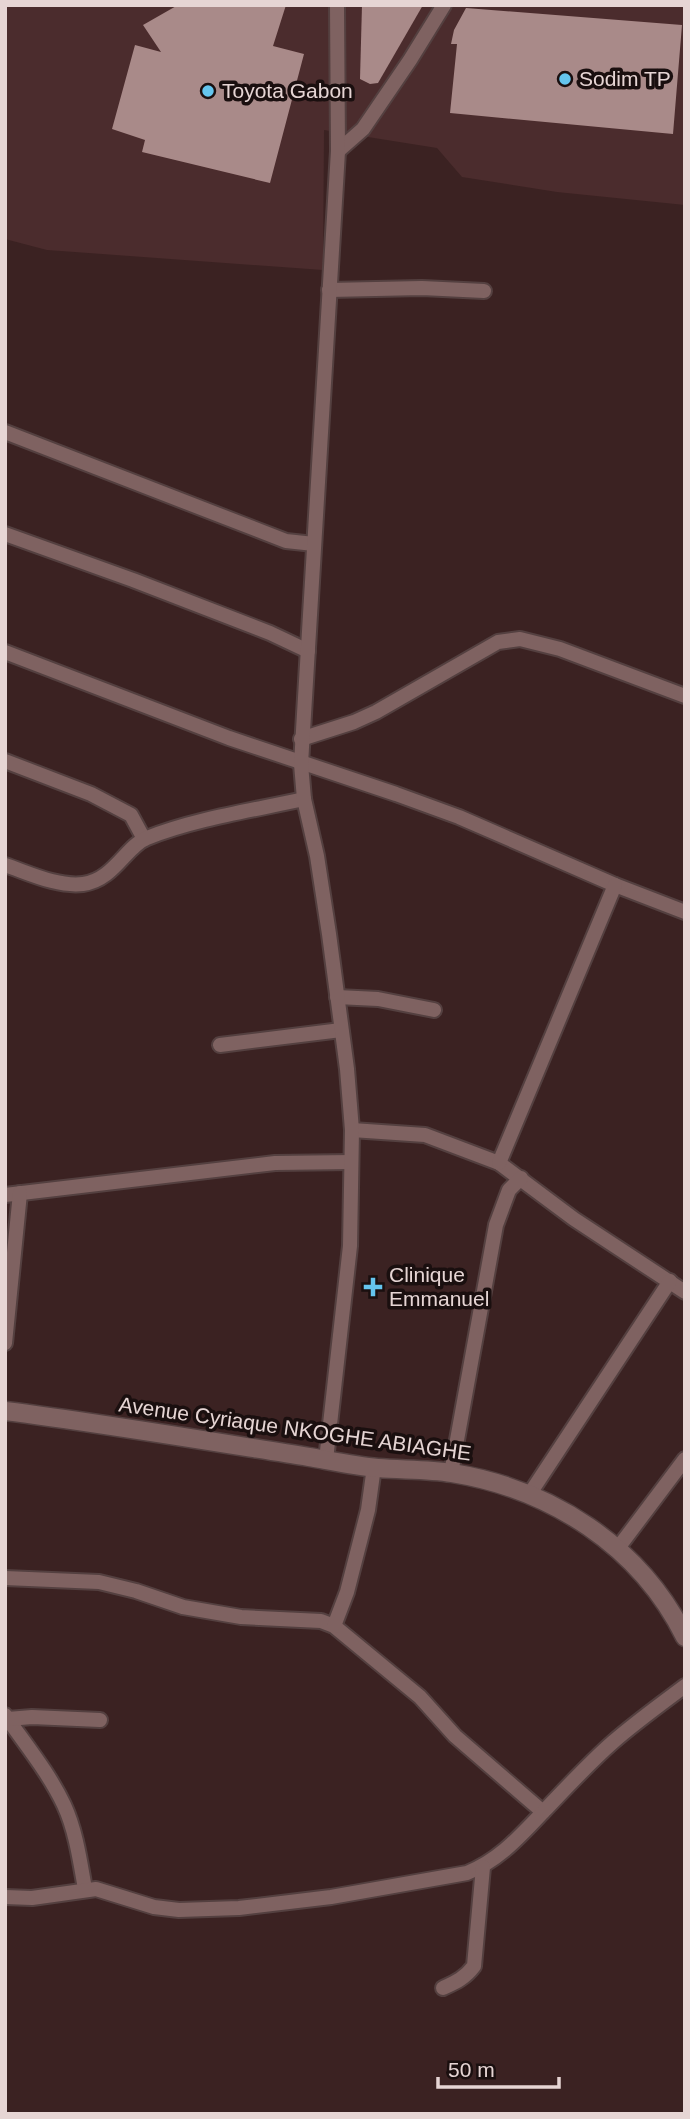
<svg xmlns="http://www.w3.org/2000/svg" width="690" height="2119" viewBox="0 0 690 2119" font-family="Helvetica,sans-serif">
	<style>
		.built { fill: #4b2c2d }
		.building { fill: #a98a89 }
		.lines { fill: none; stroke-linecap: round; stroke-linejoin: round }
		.minor-casing { stroke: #544040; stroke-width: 18 }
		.tertiary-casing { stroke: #544040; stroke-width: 21 }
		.minor { stroke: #7f6261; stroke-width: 14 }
		.tertiary { stroke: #7f6261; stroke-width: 18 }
		.poi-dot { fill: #65c5ee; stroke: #1a0f0f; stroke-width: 2.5 }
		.labels { text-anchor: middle; stroke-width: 7; stroke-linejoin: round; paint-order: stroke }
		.poi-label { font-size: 21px; fill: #e6d5d4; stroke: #1a0f0f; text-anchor: start }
		.street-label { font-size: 21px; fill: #e6d5d4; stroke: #1a0f0f }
	</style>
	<rect width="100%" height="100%" fill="#3b2222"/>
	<polygon class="built" points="5,5 685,5 685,205 557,192 462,177 437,148 324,130 323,270 47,250 5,239"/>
	<g class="building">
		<polygon points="178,5 286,5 273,46 304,54 270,183 142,152 145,140 112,129 135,45 161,52 143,25"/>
		<polygon points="362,5 423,5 378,83 370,84 360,79"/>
		<polygon points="466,8 682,25 673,134 450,113 457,44 451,44 454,30"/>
	</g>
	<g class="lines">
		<defs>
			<g id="minor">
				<polyline points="338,151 363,129 410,60 444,5"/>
				<polyline points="329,290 422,288 484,291"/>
				<polyline points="5,432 286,541 314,544"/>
				<polyline points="5,534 133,580 270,633 308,651"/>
				<polyline points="5,652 229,738 396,794 459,817 615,885 685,912"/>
				<polyline points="301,739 354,722 376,712 498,642 520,639 560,649 685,696"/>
				<polyline points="5,761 91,794 131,815 144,839"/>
				<path d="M 5,865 C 29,873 57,887 83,884 C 114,880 126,846 147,838 C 194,819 254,810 304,799"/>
				<polyline points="337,997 378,999 434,1010"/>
				<polyline points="220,1045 341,1030"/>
				<polyline points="352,1130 425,1135 499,1163 574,1219 685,1292"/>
				<polyline points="499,1163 615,885"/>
				<polyline points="5,1195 275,1163 351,1162"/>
				<polyline points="5,1343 20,1193"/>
				<polyline points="326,1460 350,1246 352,1130 347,1069 329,934 317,856 304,799 301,764 338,151 337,5"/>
				<polyline points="451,1473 496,1225 509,1190 521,1178"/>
				<polyline points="529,1495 670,1281"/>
				<polyline points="618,1548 685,1459"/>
				<polyline points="5,1578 99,1582 136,1591 183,1607 241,1617 321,1621 334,1626 420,1697 455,1736 543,1812"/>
				<polyline points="334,1626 347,1592 368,1510 374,1467"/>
				<path d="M 5,1715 C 25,1744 49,1773 64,1805 C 76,1831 80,1861 85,1889"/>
				<polyline points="8,1719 32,1717 100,1720"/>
				<path d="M 5,1897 L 32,1898 L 96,1889 L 154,1907 L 179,1910 L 239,1908 L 331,1897 L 467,1873 C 500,1860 521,1835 545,1810 C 567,1787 589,1763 613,1742 C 636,1722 661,1704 685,1686"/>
				<path d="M 443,1988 C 456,1982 465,1978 474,1966 L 483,1867"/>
			</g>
			<path id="tertiary" d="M 5,1411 C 107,1424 208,1441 309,1457 C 332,1461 355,1466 378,1468 C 402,1470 428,1469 452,1473 C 551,1489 640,1546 685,1637"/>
		</defs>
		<use href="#minor" class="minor-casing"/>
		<use href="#tertiary" class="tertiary-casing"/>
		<use href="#minor" class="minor"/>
		<use href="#tertiary" class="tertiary"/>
	</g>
	<g class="poi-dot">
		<circle cx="565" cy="79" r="7"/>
		<circle cx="208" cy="91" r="7"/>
		<path d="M369.5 1276.5h7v7h7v7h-7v7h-7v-7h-7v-7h7z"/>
	</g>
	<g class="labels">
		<g class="poi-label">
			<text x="579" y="86">Sodim TP</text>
			<text x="222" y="98">Toyota Gabon</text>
			<text x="389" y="1282">Clinique<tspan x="389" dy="24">Emmanuel</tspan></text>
		</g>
		<g class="street-label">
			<text transform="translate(295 1429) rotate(8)" y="7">Avenue Cyriaque NKOGHE ABIAGHE</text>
		</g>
	</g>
	<rect width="690" height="2119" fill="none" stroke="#e6d5d4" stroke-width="14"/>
	<path d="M438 2077v10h121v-10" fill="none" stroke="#e6d5d4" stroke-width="3.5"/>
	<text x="448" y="2077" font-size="21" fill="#e6d5d4" stroke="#1a0f0f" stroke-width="5" paint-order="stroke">50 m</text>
</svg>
